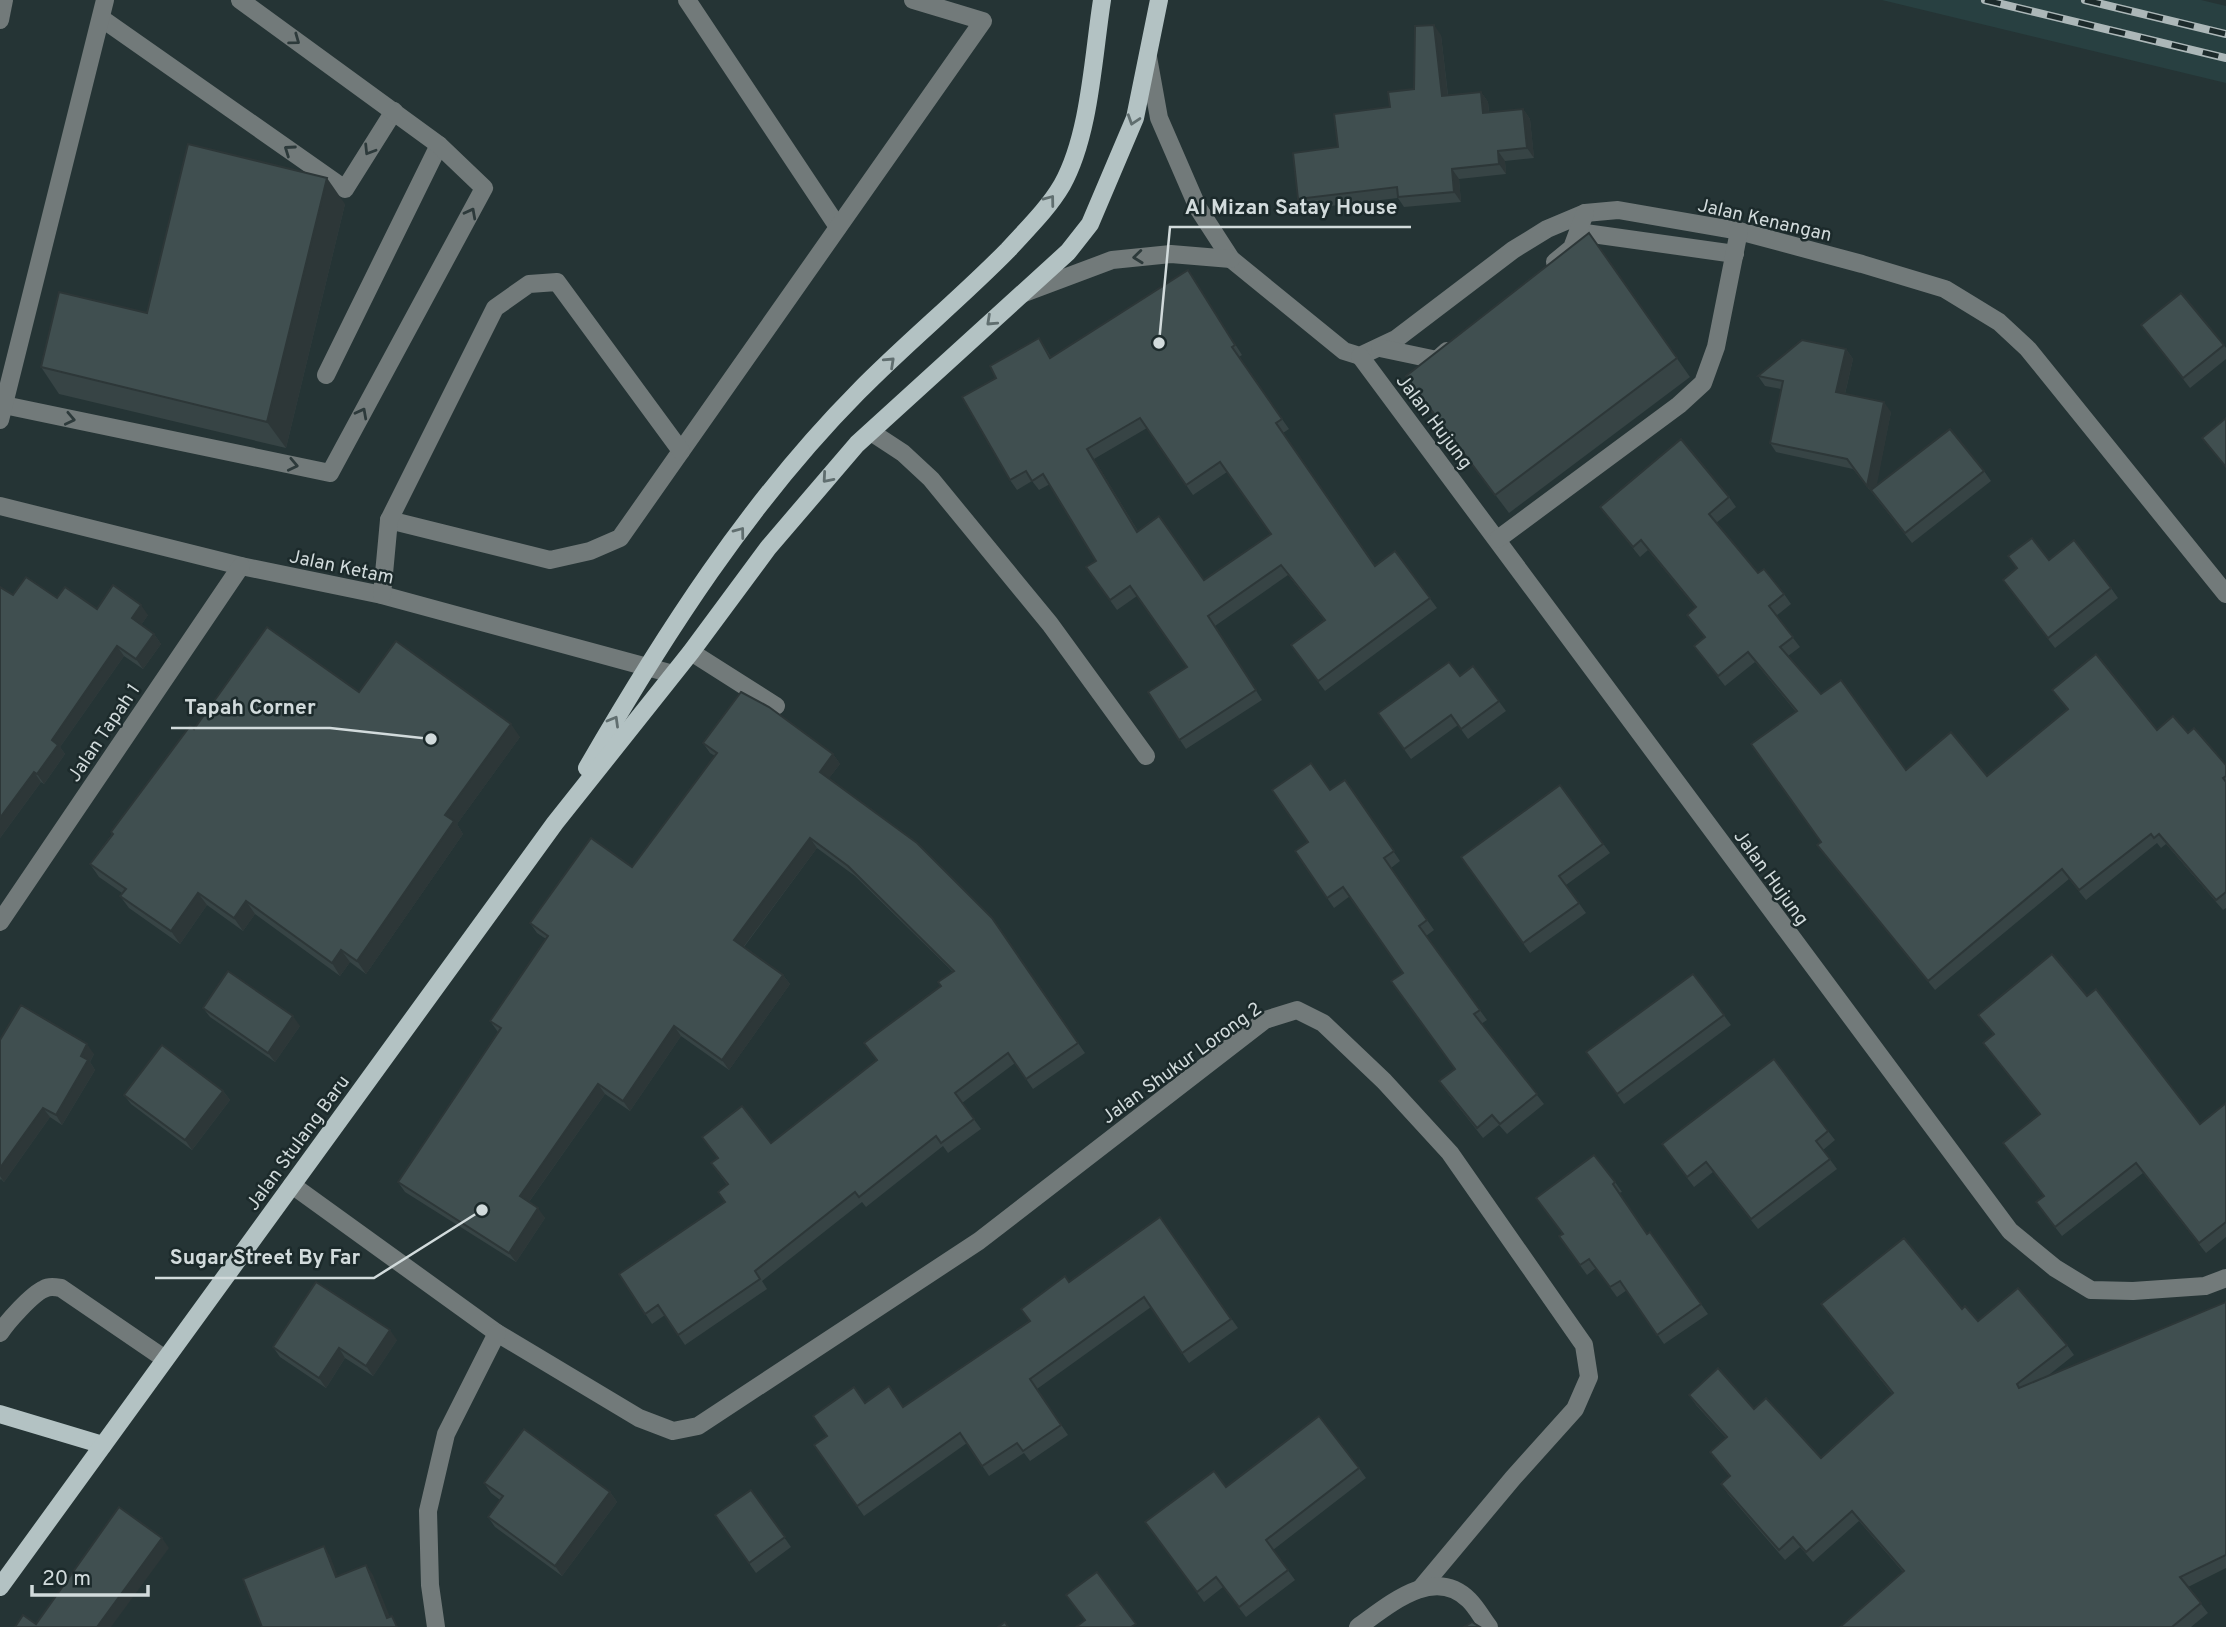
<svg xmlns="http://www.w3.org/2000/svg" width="2226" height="1627" viewBox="0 0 2226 1627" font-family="Overpass,sans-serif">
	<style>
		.built { fill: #284041 }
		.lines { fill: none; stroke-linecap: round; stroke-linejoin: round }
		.minor { stroke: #727a7a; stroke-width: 18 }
		.major { stroke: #b3c2c3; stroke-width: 18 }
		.rail-casing { stroke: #acb7b8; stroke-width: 8 }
		.rail { stroke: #1c2a2b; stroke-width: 5; stroke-dasharray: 16; stroke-linecap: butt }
		.wall { fill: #374445; fill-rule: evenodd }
		.shaded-wall { fill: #2d3738 }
		.building { fill: #404f50; stroke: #2d3738; stroke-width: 2; fill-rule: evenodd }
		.oneway { stroke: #2d3a3b }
		.oneway2 { stroke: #606e6f }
		.labels { text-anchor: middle; stroke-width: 5; stroke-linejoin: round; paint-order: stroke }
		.street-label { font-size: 19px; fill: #d2dbdc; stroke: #1c2a2b }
		.leader { fill: none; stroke: #d2dbdc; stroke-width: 2.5 }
		.callout-dot { fill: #d2dbdc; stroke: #1c2a2b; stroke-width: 2.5 }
		.callout-label { font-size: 21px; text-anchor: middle; font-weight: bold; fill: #d2dbdc; stroke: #1c2a2b; stroke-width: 5; stroke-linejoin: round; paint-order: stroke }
	</style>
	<rect width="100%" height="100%" fill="#253435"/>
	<polygon class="built" points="1882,0 2201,0 2226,6 2226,83"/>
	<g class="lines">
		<g class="minor">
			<polyline points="687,0 838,227"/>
			<polyline points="101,18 345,189 394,111"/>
			<polyline points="0,20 4,0"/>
			<polyline points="1148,57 1159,118 1198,208 1231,259 1344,351 1360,356 1396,339 1513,250 1547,229 1585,213 1618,210 1739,231 1862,264 1945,289 1999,322 2028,349 2226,594"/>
			<polyline points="1578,232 1735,254"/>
			<polyline points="1555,262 1572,248 1585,213"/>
			<polyline points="1024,293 1112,260 1171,254 1231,259"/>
			<polyline points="1380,348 1437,360 1447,351"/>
			<polyline points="1360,356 2010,1231 2055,1268 2091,1290 2133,1291 2205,1286 2226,1278"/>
			<polyline points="326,375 439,145"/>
			<polyline points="4,405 330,473 484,188 439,145 240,0"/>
			<polyline points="0,420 105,0"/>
			<polyline points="871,432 903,453 931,479 1050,624 1146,756"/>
			<polyline points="0,506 241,566 382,595 673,674"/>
			<polyline points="389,520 550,560 590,551 620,538 983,21 913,0"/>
			<polyline points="1498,539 1679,405 1703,383 1716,347 1739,231"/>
			<polyline points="382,595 389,520 495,308 529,284 557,282 681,451"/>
			<polyline points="691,652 776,706"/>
			<polyline points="0,922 241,566"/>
			<polyline points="292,1185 497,1333 639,1418 673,1431 698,1426 979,1241 1265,1020 1297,1010 1323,1023 1384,1081 1450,1153 1584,1345 1589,1377 1575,1409 1513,1478 1421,1588"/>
			<path d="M 0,1333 C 7,1322 32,1294 44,1289 C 49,1286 55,1287 61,1288 L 165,1359"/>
			<polyline points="436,1627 430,1585 428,1511 446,1434 497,1333"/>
			<path d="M 1358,1627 C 1389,1605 1434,1565 1469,1600 C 1477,1608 1482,1618 1489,1627"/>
		</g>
		<g class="major">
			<path d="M 587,768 C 664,635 749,502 858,392 C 906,343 960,299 1008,250 C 1026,230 1048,209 1062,185 C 1090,135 1093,57 1102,0"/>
			<polyline points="0,1414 103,1445"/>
			<polyline points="0,1587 555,823 691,652 768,548 857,444 1068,252 1090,224 1135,118 1159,0"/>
		</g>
		<defs>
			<g id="rail">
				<polyline points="1985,0 2226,58"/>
				<polyline points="2085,0 2226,34"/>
			</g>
		</defs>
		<use href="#rail" class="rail-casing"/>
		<use href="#rail" class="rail"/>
	</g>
	<g class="wall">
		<polygon points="1441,35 1448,95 1481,92 1488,102 1489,112 1523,109 1530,119 1534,158 1505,161 1506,174 1459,179 1461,202 1404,207 1398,198 1305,209 1298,199 1338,147 1414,89"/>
		<polygon points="345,204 286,448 59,394 41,367 147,313"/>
		<polygon points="1589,233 1690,377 1509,513 1406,376"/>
		<path d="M 1188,270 L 1242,355 L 1239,357 L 1289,429 L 1283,433 L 1375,565 L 1395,551 L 1437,608 L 1325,691 L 1291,645 L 1324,620 L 1288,575 L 1215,626 L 1262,700 L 1186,749 L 1148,692 L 1187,667 L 1137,596 L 1117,610 L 1086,567 L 1096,561 L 1050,484 L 1039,490 L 1032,481 L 1017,490 L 1010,480 L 996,378 L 1039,338 L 1051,357 ZM 1147,428 L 1193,495 L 1227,472 L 1271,534 L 1204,580 L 1138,531 L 1094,459 Z"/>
		<polygon points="2181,293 2226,348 2226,359 2190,388 2141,325"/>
		<polygon points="1846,349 1853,359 1845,394 1891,412 1876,486 1984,471 1991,481 1912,543 1853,469 1776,452 1770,443 1781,389 1765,386 1758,376"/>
		<polygon points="1729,497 1736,507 1716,523 1758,573 1784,594 1791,604 1776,616 1800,647 1788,656 1821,694 1906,770 1987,776 2068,710 2052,690 2157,730 2188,733 2226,765 2226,908 2223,910 2166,844 2161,848 2157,843 2086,900 2069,879 1935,990 1817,845 1821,842 1796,712 1755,662 1725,686 1694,646 1705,638 1687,615 1696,608 1648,550 1640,557 1600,507"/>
		<polygon points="2008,556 2049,560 2111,588 2118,598 2055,648 2003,580 2017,569"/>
		<polygon points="0,587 13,595 97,609 148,615 141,625 154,634 161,644 143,669 124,656 60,747 65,754 44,784 41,782 0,838"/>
		<polygon points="1473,666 1506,711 1468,739 1458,725 1411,759 1378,713 1460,676"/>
		<polygon points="359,692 520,737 457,824 463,834 366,974 350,962 340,976 255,914 243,931 207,905 180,944 129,908 120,896 122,893 99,877 90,864 112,834 111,832 194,729"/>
		<polygon points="703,743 833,754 840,764 829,778 992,918 1085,1053 1033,1089 1015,1063 962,1103 981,1129 948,1153 943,1146 866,1207 862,1202 762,1281 767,1289 685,1345 665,1315 652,1324 619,1274 725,1202 727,1185 711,1163 771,1143 877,1060 953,972 855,876 817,848 744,947 783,975 790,984 729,1070 681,1036 630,1111 605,1094 529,1202 545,1218 516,1262 405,1192 398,1182 498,1032 490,1021 546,939 537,933 530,923 632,867 715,756 710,753"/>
		<polygon points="1345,780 1400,861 1391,868 1434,930 1426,936 1487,1020 1481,1024 1544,1104 1507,1134 1499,1125 1483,1138 1446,1091 1439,1081 1455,1069 1403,973 1350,896 1334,908 1295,851 1308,842 1331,790"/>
		<polygon points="1560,785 1610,853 1566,885 1586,913 1530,953 1461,857"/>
		<polygon points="1693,974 1731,1025 1624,1104 1586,1052"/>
		<polygon points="2087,996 2200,1124 2226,1103 2226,1237 2206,1253 2143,1173 2062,1236 2043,1212 2044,1196 2040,1115 1983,1043 1993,1034 1978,1015"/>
		<polygon points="203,1008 300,1026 275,1062 210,1017"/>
		<polygon points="0,1040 94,1054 90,1062 95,1070 62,1125 50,1117 4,1182 1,1179 0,1180"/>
		<polygon points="223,1091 230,1100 192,1150 131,1104 124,1095"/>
		<polygon points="1828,1131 1835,1140 1823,1150 1837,1169 1758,1229 1713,1172 1694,1187 1669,1154"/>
		<polygon points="1615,1182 1622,1192 1619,1193 1647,1234 1650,1232 1708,1314 1664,1344 1627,1290 1617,1297 1596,1268 1587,1275 1559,1236"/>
		<polygon points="1160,1217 1238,1328 1189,1363 1151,1307 1037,1389 1068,1435 1030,1461 1024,1453 989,1476 967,1443 864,1516 814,1445 827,1436 865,1403 903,1407 1029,1321 1069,1282"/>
		<polygon points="2226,1302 2226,1568 2188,1587 2208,1613 2191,1627 1840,1627 1903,1572 1859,1521 1813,1562 1800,1547 1785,1560 1728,1494 1721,1484 1730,1477 1710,1452 1726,1438 1696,1405 1689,1395 1754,1409 1821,1458 1892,1394 1821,1304 1962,1309 1978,1321 2067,1345 2074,1355 2045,1378"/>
		<polygon points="397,1340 373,1376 345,1358 326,1388 280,1357 273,1347"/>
		<polygon points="1359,1468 1366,1478 1273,1550 1295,1580 1246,1617 1223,1587 1204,1602 1145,1522 1226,1487"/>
		<polygon points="484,1483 610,1492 617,1502 562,1576 495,1527 488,1517 500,1500 491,1493"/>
		<polygon points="751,1490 791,1547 756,1573 715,1515"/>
	</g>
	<g class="shaded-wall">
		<polygon points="1434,25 1441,35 1449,106 1442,96"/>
		<polygon points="1481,92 1488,102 1490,123 1483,113"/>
		<polygon points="1523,109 1530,119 1534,158 1527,148"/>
		<polygon points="1498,151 1505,161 1506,174 1499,164"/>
		<polygon points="1452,169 1459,179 1461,202 1454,192"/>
		<polygon points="327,178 345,204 286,448 267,422"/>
		<polygon points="1846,349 1853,359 1843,402 1836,392"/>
		<polygon points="1884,402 1891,412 1875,495 1871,490 1874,496 1867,486"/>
		<polygon points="1087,449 1094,459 1144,542 1137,532"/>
		<polygon points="141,605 148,615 139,628 132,618"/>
		<polygon points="154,634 161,644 143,669 136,659"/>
		<polygon points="117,646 124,656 60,747 65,754 44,784 37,774 52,740"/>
		<polygon points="511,724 520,737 457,824 463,834 366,974 357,961 445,815"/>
		<polygon points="833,754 840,764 826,782 820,772"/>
		<polygon points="34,772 41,782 0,838 0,818"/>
		<polygon points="810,838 817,848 741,950 734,940"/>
		<polygon points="198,893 207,905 180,944 171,931"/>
		<polygon points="246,901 255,914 243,931 234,918"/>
		<polygon points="341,950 350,962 340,976 332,963"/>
		<polygon points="783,975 790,984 729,1070 722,1060"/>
		<polygon points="293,1016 300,1026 275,1062 268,1053"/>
		<polygon points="674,1026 681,1036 630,1111 623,1101"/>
		<polygon points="87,1044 94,1054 90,1062 95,1070 62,1125 56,1115 81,1056"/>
		<polygon points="598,1084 605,1094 526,1206 520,1196"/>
		<polygon points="223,1091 230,1100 192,1150 185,1140"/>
		<polygon points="43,1108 50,1117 4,1182 0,1176 0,1168"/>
		<polygon points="538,1208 545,1218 516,1262 509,1253"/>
		<polygon points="390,1330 397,1340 373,1376 366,1366"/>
		<polygon points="339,1348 345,1358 326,1388 319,1378"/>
		<polygon points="610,1492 617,1502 562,1576 555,1566"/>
		<polygon points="162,1538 169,1548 111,1627 97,1627"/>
		<polygon points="324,1546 330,1556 342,1587 336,1577"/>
		<polygon points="366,1565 373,1575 394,1627 387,1618"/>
	</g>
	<g class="building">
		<polygon points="1434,25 1442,96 1481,92 1483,113 1523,109 1527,148 1498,151 1499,164 1452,169 1454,192 1398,197 1397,187 1298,199 1293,153 1338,147 1334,114 1390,107 1388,92 1414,89 1415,26"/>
		<polygon points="188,144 327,178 267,422 41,367 59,292 147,313"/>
		<polygon points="1589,233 1677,358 1495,495 1406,376"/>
		<path d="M 1188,270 L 1235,345 L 1232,347 L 1282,419 L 1276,423 L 1375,566 L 1395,551 L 1430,598 L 1318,681 L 1291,645 L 1325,620 L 1281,565 L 1208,616 L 1256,690 L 1179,740 L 1148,692 L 1187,667 L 1130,586 L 1110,600 L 1086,567 L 1096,561 L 1043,474 L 1032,481 L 1026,471 L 1010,480 L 962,397 L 996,378 L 990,366 L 1039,338 L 1050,358 ZM 1140,418 L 1186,485 L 1220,462 L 1271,534 L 1204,580 L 1159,516 L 1137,532 L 1087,449 Z"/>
		<polygon points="2181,293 2224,345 2183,378 2141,325"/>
		<polygon points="1802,340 1846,349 1836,392 1884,402 1867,486 1847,459 1770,443 1783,381 1758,376"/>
		<polygon points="2226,418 2226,467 2202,438"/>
		<polygon points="1950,429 1984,471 1905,533 1871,490"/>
		<polygon points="1681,439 1729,497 1709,514 1758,573 1764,569 1784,594 1769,606 1793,637 1780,647 1821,694 1841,680 1906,770 1951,732 1987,776 2068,709 2052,690 2096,654 2157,730 2173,716 2188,733 2194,728 2226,765 2226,776 2223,778 2226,782 2226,892 2216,900 2159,834 2154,838 2151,834 2079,890 2062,869 1928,981 1817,845 1821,842 1751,744 1797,711 1748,652 1718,676 1694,646 1705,637 1687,615 1696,607 1641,540 1633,547 1600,507"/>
		<polygon points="2032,538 2049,560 2074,540 2111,588 2048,638 2003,580 2017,568 2008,556"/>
		<polygon points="26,577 57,598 65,587 97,609 113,585 141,605 132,618 154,634 136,659 117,646 52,740 58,745 37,774 34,772 0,818 0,587 13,595"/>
		<polygon points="267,627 359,692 396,641 511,724 445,815 454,821 357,961 341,950 332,963 246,901 234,918 198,893 171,931 120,896 126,889 90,864 113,834 111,832 190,726 194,729"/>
		<polygon points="1449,662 1460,676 1473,666 1499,701 1461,729 1451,715 1404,749 1378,713"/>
		<polygon points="741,692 769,707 833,754 820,772 917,843 992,918 1078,1043 1026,1079 1008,1053 955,1093 974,1119 941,1143 936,1136 859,1197 855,1192 755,1271 760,1279 678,1335 658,1305 645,1314 619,1274 725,1202 718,1192 728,1184 711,1163 718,1158 702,1137 742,1106 771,1143 877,1060 864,1043 941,986 938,982 954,971 848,866 810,838 734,940 783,975 722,1060 674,1026 623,1101 598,1084 520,1196 538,1208 509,1253 398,1182 501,1028 490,1021 548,936 530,923 591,838 632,867 717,753 703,743"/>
		<polygon points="1311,763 1330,790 1345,780 1394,851 1384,858 1427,920 1419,926 1480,1010 1474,1014 1537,1094 1500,1124 1492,1115 1477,1128 1439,1081 1455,1069 1391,981 1403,973 1343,887 1327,898 1295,851 1308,842 1272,790"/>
		<polygon points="1560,785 1603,844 1559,876 1579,903 1523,943 1461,857"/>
		<polygon points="2052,954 2087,996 2096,989 2200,1124 2226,1103 2226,1222 2199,1243 2136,1163 2055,1227 2036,1202 2044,1196 2003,1143 2040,1114 1983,1043 1994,1034 1978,1015"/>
		<polygon points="228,971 293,1016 268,1053 203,1008"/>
		<polygon points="1693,974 1724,1015 1617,1094 1586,1052"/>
		<polygon points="21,1005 87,1044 81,1056 88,1060 56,1115 43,1108 0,1168 0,1040"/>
		<polygon points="162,1045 223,1091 185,1140 124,1095"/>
		<polygon points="1774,1059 1828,1131 1816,1141 1830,1159 1751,1219 1706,1162 1687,1177 1662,1144"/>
		<polygon points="1594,1155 1615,1182 1613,1184 1647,1234 1650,1232 1701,1304 1657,1335 1620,1281 1610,1287 1589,1259 1580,1265 1559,1236 1563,1234 1536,1198"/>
		<polygon points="1160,1217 1231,1319 1182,1353 1144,1297 1030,1379 1061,1425 1023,1451 1017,1443 982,1466 960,1433 857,1506 814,1445 827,1436 813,1416 854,1387 865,1403 889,1386 903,1407 1030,1321 1021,1309 1065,1276 1069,1282"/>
		<polygon points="1904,1238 1962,1309 1965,1306 1978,1321 2018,1288 2067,1345 2017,1384 2019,1388 2226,1302 2226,1555 2180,1577 2201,1603 2172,1627 1840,1627 1904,1571 1852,1511 1806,1552 1793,1537 1779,1550 1721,1484 1730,1476 1710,1452 1727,1437 1689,1395 1718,1368 1754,1409 1766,1398 1821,1458 1893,1393 1821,1304"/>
		<polygon points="316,1282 390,1330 366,1366 339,1348 319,1378 273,1347"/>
		<polygon points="1319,1416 1359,1468 1266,1540 1288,1570 1239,1607 1216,1577 1197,1592 1145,1522 1214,1471 1226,1487"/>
		<polygon points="524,1429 610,1492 555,1566 488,1517 503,1496 484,1483"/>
		<polygon points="751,1490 785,1537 749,1563 715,1515"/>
		<polygon points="119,1507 162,1538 97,1627 15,1627 23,1615 36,1624"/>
		<polygon points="324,1546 336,1577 366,1565 387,1618 392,1616 397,1627 262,1627 243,1579"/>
		<polygon points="1097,1572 1136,1624 1131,1627 1076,1627 1085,1620 1066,1595"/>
		<polygon points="1005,1622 1008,1627 998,1627"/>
		<polygon points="1472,1622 1480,1627 1464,1627"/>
	</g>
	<defs><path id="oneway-chevron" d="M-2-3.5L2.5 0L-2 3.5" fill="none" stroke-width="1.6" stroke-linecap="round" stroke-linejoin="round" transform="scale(1.75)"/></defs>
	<g class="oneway">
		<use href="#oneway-chevron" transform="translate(295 40) rotate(36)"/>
		<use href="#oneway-chevron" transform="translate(289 150) rotate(-145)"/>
		<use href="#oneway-chevron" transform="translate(369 150) rotate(122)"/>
		<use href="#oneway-chevron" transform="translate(471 213) rotate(-62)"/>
		<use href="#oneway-chevron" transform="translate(1138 257) rotate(174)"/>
		<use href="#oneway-chevron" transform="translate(362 413) rotate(-62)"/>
		<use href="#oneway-chevron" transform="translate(70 419) rotate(12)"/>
		<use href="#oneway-chevron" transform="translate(293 465) rotate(12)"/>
	</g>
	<g class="oneway2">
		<use href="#oneway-chevron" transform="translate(1133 120) rotate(108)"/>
		<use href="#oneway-chevron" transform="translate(1050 200) rotate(-53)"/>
		<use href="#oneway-chevron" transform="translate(991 321) rotate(137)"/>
		<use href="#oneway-chevron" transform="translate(890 362) rotate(-43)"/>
		<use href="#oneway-chevron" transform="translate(827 478) rotate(131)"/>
		<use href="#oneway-chevron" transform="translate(740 532) rotate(-53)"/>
		<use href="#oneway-chevron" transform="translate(614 721) rotate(-60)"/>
	</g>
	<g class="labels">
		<g class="street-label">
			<text transform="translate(1765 219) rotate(13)" y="7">Jalan Kenangan</text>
			<text transform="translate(1435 421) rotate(53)" y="7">Jalan Hujung</text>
			<text transform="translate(342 566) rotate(12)" y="7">Jalan Ketam</text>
			<text transform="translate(103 732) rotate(-56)" y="7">Jalan Tapah 1</text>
			<text transform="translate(1772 877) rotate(54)" y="7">Jalan Hujung</text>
			<text transform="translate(1181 1062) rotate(-36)" y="7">Jalan Shukur Lorong 2</text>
			<text transform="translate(297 1142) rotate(-54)" y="7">Jalan Stulang Baru</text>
		</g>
	</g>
	<path class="leader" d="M1159 343L1170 227H1411M431 739L330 728H171M482 1210L374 1278H155"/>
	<g class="callout-dot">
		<circle cx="1159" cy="343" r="7"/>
		<circle cx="431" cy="739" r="7"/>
		<circle cx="482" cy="1210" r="7"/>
	</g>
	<g class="callout-label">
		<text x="1291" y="214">Al Mizan Satay House</text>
		<text x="250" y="714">Tapah Corner</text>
		<text x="265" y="1264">Sugar Street By Far</text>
	</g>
	<path d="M32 1585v10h116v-10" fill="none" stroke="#d2dbdc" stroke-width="3.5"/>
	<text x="42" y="1585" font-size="21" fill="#d2dbdc" stroke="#1c2a2b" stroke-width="5" paint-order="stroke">20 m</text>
</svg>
